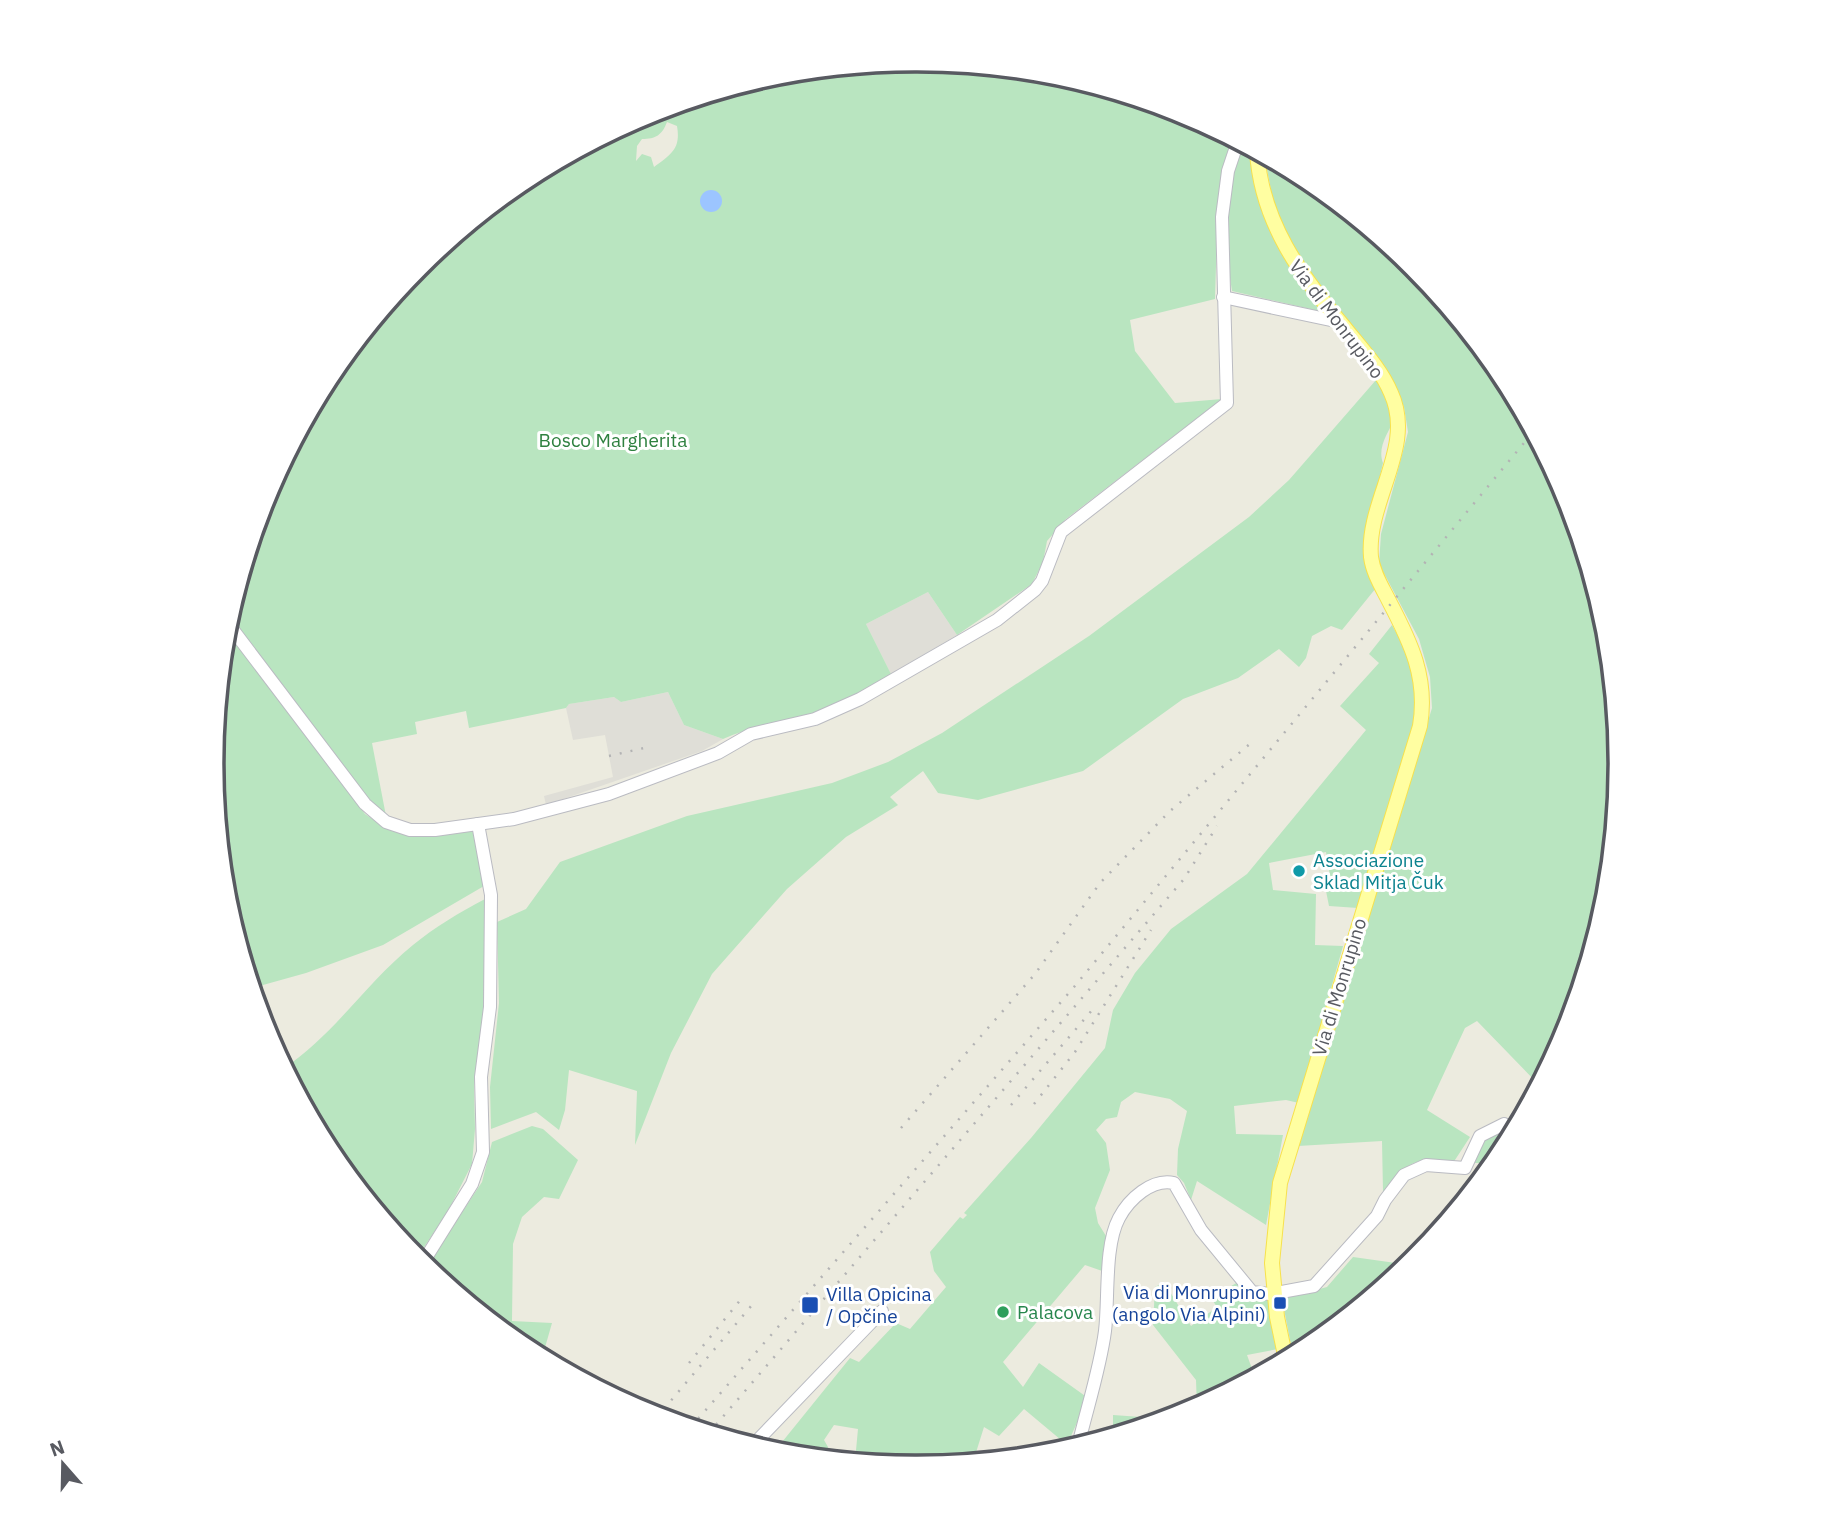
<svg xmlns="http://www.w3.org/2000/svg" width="1832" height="1527" viewBox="0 0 1832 1527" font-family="'IBM Plex Sans',sans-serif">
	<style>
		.industrial { fill: #dfded7 }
		.green { fill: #b9e5c0; fill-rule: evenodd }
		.water { fill: #9cc5ff }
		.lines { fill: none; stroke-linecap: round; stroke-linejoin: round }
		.minor-casing { stroke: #babbc2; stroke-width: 14 }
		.major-casing { stroke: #f7e14d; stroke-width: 16 }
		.minor { stroke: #fff; stroke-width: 12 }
		.major { stroke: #fffea1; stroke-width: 14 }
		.rail { stroke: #b3b3b4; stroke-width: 2.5; stroke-dasharray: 2 9; stroke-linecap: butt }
		.culture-dot { fill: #0f9aa8; stroke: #fff; stroke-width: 2.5 }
		.transit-dot { fill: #1a4fb4; stroke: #fff; stroke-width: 2.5 }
		.leisure-dot { fill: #2e9e5b; stroke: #fff; stroke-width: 2.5 }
		.labels { text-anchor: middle; stroke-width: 6; stroke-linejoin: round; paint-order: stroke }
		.street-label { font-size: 19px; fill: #585a61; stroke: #fff }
		.park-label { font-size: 19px; fill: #2f8140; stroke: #fff }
		.culture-label { font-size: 19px; fill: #0d838f; stroke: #fff; text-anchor: start }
		.transit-label { font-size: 19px; fill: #164399; stroke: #fff; text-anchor: end }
		.leisure-label { font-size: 19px; fill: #27864d; stroke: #fff; text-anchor: start }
		.rim { fill: none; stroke: #585a61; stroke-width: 3.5 }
	</style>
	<rect width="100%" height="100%" fill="#ecebdf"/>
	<g class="industrial">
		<polygon points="928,592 957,635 891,674 866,624"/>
		<polygon points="668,692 684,725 723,739 702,751 546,805 544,796 613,777 605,735 573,740 566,708 569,704 614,697 621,702"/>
	</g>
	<g class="green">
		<path d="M 916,60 L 1054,73 L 1186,113 L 1233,138 L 1218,199 L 1215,299 L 1130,320 L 1135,351 L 1175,403 L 1222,399 L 1066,519 L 1047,541 L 1043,562 L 1032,584 L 957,635 L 928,592 L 866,624 L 891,674 C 870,687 848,702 823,710 C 790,721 756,724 723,739 L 684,725 L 668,692 L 621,702 L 614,697 L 569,704 L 566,708 L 469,728 L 466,711 L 415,722 L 417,734 L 372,743 L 386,816 L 370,803 L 228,616 L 266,494 L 331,372 L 418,265 L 525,178 L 647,113 L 779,73 ZM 667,122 L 677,126 C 681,149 671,154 654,167 L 651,157 L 642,154 L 636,161 L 637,146 L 642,139 C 656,139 662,135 667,122 Z"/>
		<path d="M 1241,143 L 1253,149 L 1257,177 L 1328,313 L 1232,291 C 1224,241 1222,190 1241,143 Z"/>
		<path d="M 1264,155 L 1307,178 L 1414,266 L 1502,373 L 1567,494 L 1607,627 L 1620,764 L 1606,901 L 1566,1033 L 1539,1085 L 1477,1021 L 1465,1028 L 1427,1110 L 1470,1137 L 1453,1163 C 1414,1155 1408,1163 1383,1192 L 1382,1141 L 1298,1146 L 1432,708 L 1430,677 L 1419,639 L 1379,564 L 1381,534 L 1408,432 L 1404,407 L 1387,371 L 1290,248 L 1274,205 Z"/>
		<path d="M 1376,380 L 1389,401 L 1395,419 C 1388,432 1377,448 1383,463 L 1367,533 L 1376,588 L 1342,630 L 1331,626 L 1312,636 L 1306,658 L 1299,667 L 1279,649 L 1238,678 L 1183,699 L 1083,771 L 978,800 L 938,793 L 923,771 L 890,797 L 898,805 L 846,837 L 787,889 L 712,974 L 671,1053 L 635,1145 L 637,1091 L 569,1070 L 565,1110 L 559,1130 L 536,1112 L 491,1129 L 490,1087 L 499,1003 L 497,922 L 526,909 L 560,862 L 687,816 L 832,783 L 888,762 L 942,733 L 1089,636 L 1249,517 L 1289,480 Z"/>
		<path d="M 1392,625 C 1410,656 1418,685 1416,720 L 1358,908 L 1329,906 L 1324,881 L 1330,876 L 1326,852 L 1269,863 L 1273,890 L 1316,894 L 1315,945 L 1343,946 L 1299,1103 L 1286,1100 L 1234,1106 L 1236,1134 L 1283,1135 L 1266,1225 L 1197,1181 L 1191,1200 L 1184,1183 L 1177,1175 L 1178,1149 L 1187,1111 L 1170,1099 L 1135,1092 L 1121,1102 L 1117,1117 L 1106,1119 L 1096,1130 L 1106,1143 L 1110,1170 L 1095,1208 L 1098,1223 L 1106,1236 L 1105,1272 L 1085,1265 L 1003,1362 L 1023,1387 L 1039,1363 L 1088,1398 L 1067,1445 L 1024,1409 L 999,1436 L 984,1427 L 973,1462 L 916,1467 L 855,1461 L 858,1429 L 834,1425 L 824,1440 L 828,1447 L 825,1459 L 774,1452 L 850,1358 L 859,1362 L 896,1323 L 910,1329 L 946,1287 L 934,1271 L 930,1252 L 960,1217 L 963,1219 L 967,1215 L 964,1213 L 1031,1138 L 1105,1048 L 1113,1010 L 1135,973 L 1171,929 L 1247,874 L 1366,730 L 1340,706 L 1379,663 L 1369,654 Z"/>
		<path d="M 225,628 L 365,814 C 404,840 427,839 472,831 L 478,842 L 484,886 L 383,945 L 306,973 L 252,988 L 225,900 L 212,763 Z"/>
		<path d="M 485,899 L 484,1005 L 474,1085 L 475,1129 L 472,1164 L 447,1213 L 416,1259 L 330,1154 L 284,1068 C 334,1035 367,982 413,945 C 435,927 460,912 485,899 Z"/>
		<polygon points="1520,1119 1494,1163 1473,1163 1484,1140"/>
		<polygon points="532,1126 543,1129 578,1160 559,1199 544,1197 522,1217 513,1244 512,1321 552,1323 542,1358 525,1349 426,1267 482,1182 492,1142"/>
		<polygon points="1353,1257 1410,1265 1306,1350 1291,1345 1282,1299 1327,1287"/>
		<polygon points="1164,1282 1191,1326 1217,1307 1211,1298 1238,1282 1268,1299 1278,1349 1247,1355 1255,1377 1197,1408 1196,1380 1153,1325 1155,1287"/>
		<polygon points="1113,1415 1170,1419 1113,1436"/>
	</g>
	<circle class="water" cx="711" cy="201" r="11"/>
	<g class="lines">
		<defs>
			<g id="minor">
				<polyline points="1223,297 1340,322"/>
				<polyline points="227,622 365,804 386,822 410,830 435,830 514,819 609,794 718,753 751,734 815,719 860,699 997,620 1035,590 1042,581 1061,532 1227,403 1222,217 1228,171 1238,141"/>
				<polyline points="422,1264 472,1184 483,1152 481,1077 490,1007 491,895 478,824"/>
				<polyline points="752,1446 882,1311"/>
				<path d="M 1078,1446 C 1087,1408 1100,1369 1105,1331 C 1109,1299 1104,1246 1119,1218 C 1129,1199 1152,1178 1174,1183 L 1201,1230 L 1252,1292 L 1270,1294 L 1314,1286 L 1377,1216 L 1385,1200 L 1404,1175 L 1426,1165 L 1465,1168 L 1480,1136 L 1504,1124"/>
			</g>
			<path id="major" d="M 1257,151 C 1261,222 1301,276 1345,328 C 1361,348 1381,369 1391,393 C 1416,447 1366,501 1371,557 C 1373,573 1382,587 1389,601 C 1411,643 1428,678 1420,726 L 1280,1183 L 1272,1263 L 1277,1317 L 1286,1360"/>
		</defs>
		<use href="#minor" class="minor-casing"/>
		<use href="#major" class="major-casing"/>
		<use href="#minor" class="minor"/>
		<use href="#major" class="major"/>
		<g class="rail">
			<polyline points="609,756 644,748"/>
			<polyline points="1034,1104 1075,1052 1151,930"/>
			<polyline points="1011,1105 1093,1009"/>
			<polyline points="901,1128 1035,974 1100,883 1170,811 1251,743"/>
			<polyline points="689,1363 742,1298"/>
			<polyline points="657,1417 752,1305"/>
			<polyline points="691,1427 1074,987 1533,432"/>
			<polyline points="709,1433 1184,879 1217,826"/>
		</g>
	</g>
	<circle class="culture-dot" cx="1299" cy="871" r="7"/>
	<g class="transit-dot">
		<rect x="1273" y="1296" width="14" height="14" rx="3.5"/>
		<rect x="801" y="1296" width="18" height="18" rx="3.5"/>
	</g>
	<circle class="leisure-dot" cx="1003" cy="1312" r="7"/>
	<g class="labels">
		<g class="street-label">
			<text transform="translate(1337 319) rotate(53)" y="7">Via di Monrupino</text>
			<text transform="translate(1339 987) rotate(-73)" y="7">Via di Monrupino</text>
		</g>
		<g class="park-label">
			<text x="613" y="447">Bosco Margherita</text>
		</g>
		<g class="culture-label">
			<text x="1313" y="867">Associazione<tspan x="1313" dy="22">Sklad Mitja Čuk</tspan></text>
		</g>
		<g class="transit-label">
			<text x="1266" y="1299">Via di Monrupino<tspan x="1266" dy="22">(angolo Via Alpini)</tspan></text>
			<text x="826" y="1301" text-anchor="start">Villa Opicina<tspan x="826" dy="22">/ Opčine</tspan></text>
		</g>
		<g class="leisure-label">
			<text x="1017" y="1319">Palacova</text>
		</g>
	</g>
	<path d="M0 0H1832V1527H0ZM915 72H917A691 691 0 0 1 1608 763V764A691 691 0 0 1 917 1455H915A691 691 0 0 1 224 764V763A691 691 0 0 1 915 72Z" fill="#fff" fill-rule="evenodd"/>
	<path class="rim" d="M915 72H917A691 691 0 0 1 1608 763V764A691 691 0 0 1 917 1455H915A691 691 0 0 1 224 764V763A691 691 0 0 1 915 72Z"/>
	<g transform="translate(63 1464) rotate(340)" stroke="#ffffff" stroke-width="5" paint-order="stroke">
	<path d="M0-5L12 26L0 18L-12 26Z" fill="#585a61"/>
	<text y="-10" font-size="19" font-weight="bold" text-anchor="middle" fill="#585a61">N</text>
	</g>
</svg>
